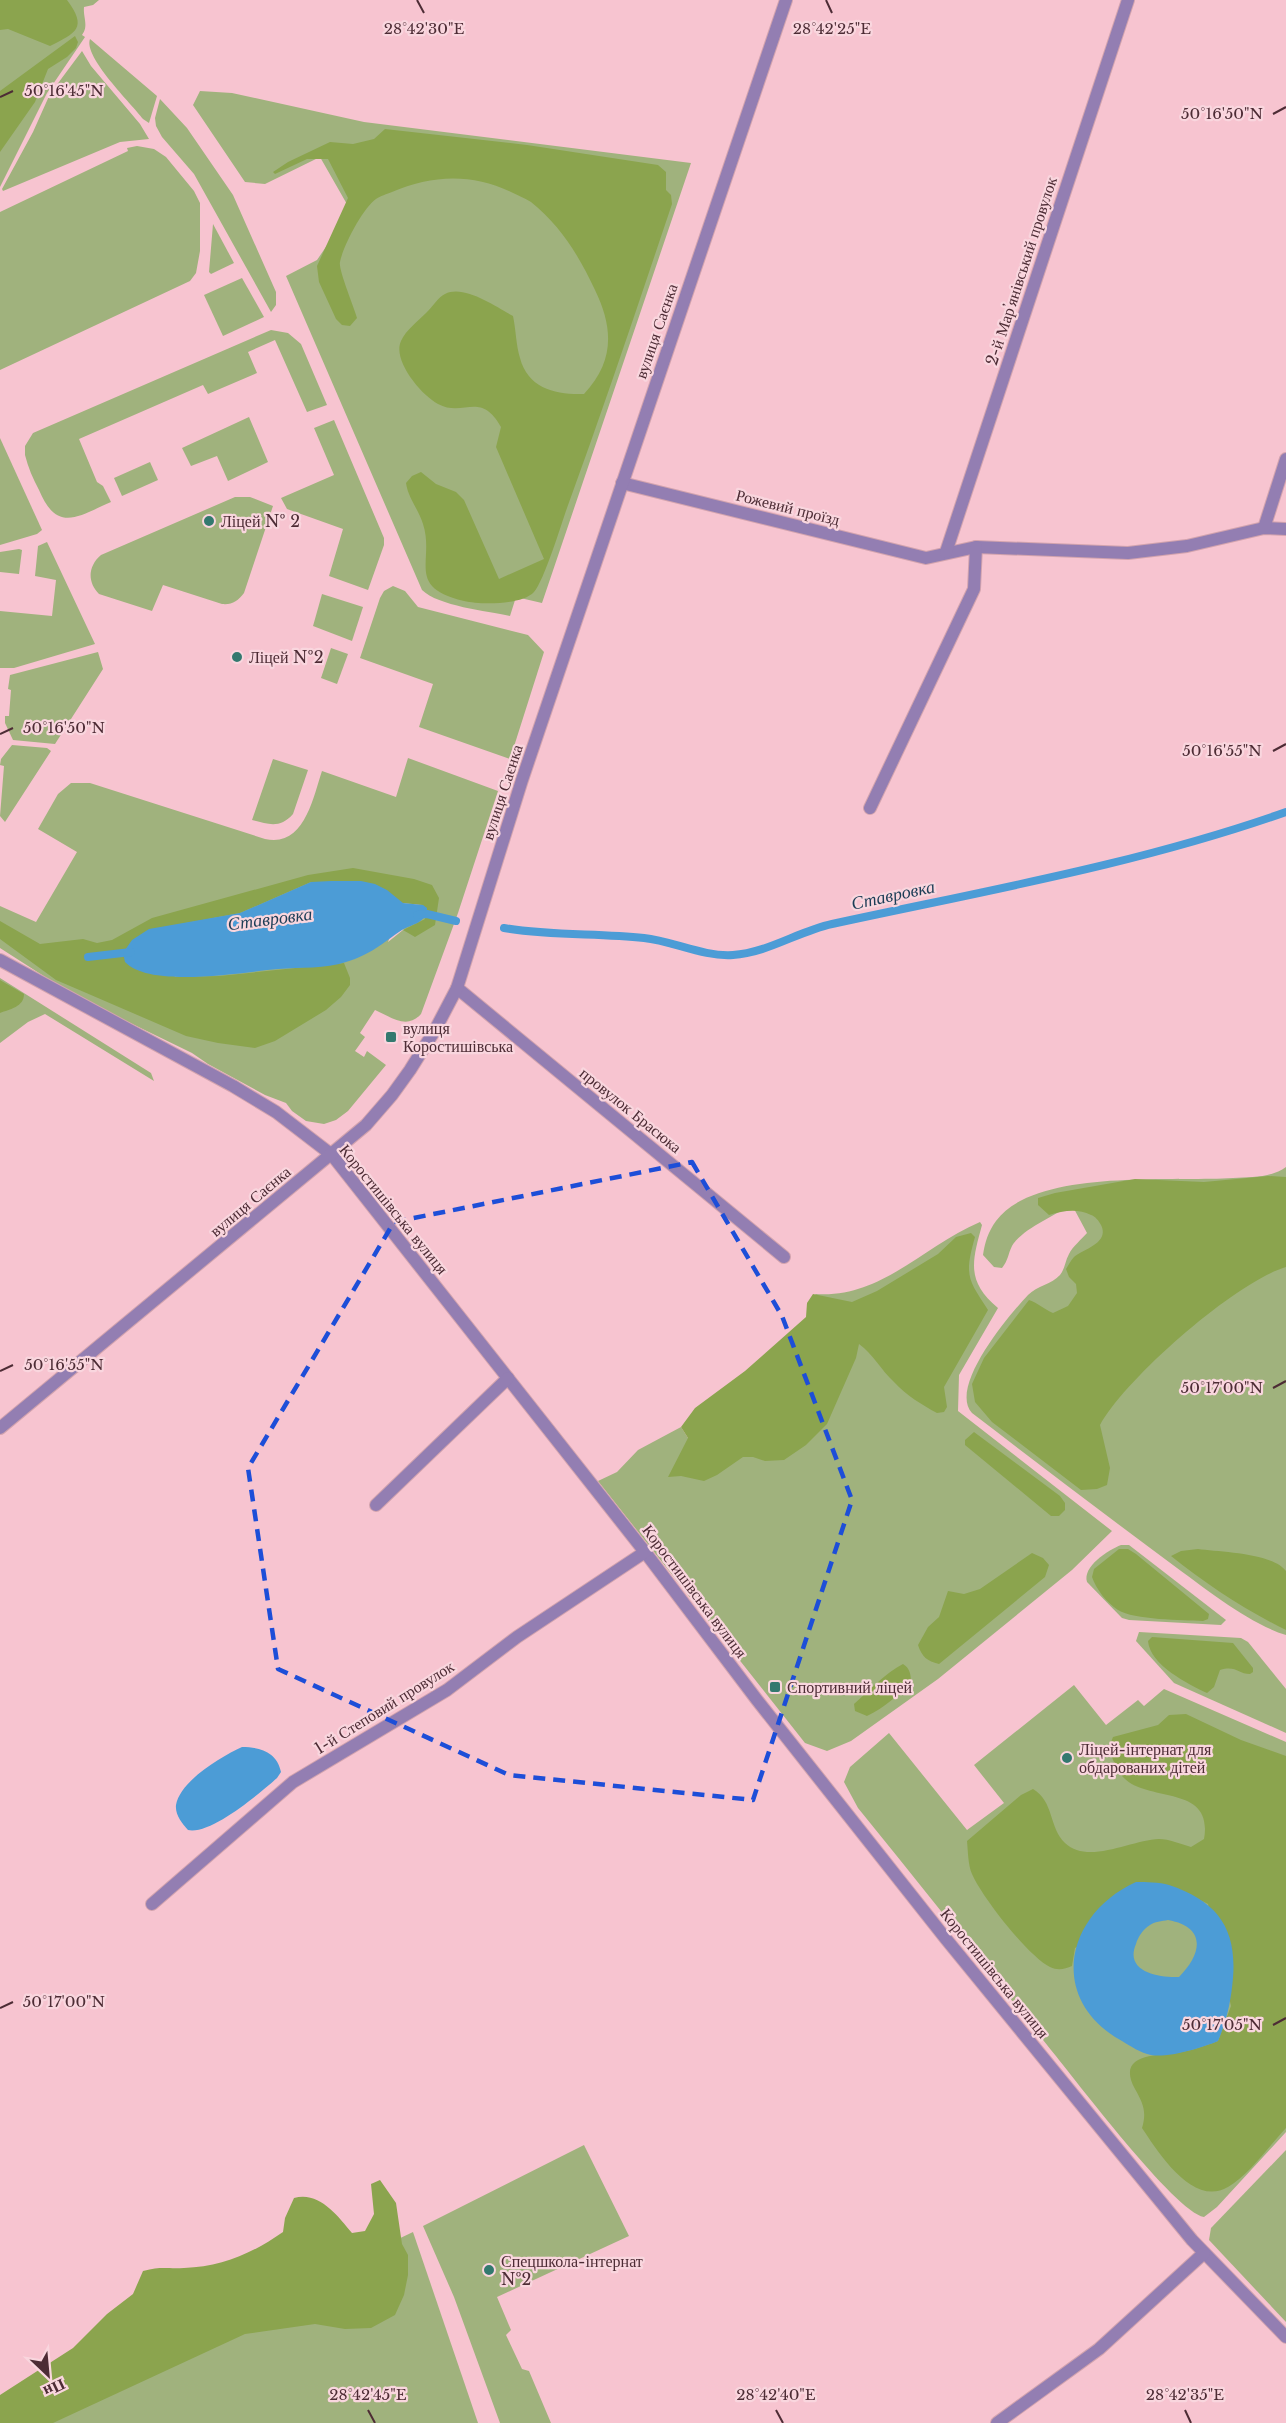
<svg xmlns="http://www.w3.org/2000/svg" width="1286" height="2423" viewBox="0 0 1286 2423" font-family="'Libre Baskerville',serif">
	<style>
		.green { fill: #a0b27d; fill-rule: evenodd }
		.forest { fill: #8ba44e }
		.water { fill: #4c9cd6; fill-rule: evenodd }
		.lines { fill: none; stroke-linecap: round; stroke-linejoin: round }
		.stream { stroke: #4c9cd6; stroke-width: 8 }
		.minor-casing { stroke: #d2a3ae; stroke-width: 14 }
		.tertiary-casing { stroke: #d2a3ae; stroke-width: 14 }
		.minor { stroke: #937eb2; stroke-width: 12 }
		.tertiary { stroke: #937eb2; stroke-width: 12 }
		.marked { fill: none; stroke: #1d4ed8; stroke-width: 4.5; stroke-dasharray: 12 8; stroke-linejoin: round }
		.ticks { fill: none; stroke: #4d2c35; stroke-width: 2 }
		.poi-dot { fill: #33796f; stroke: #f9d6de; stroke-width: 2 }
		.labels { text-anchor: middle; stroke-width: 4.5; stroke-linejoin: round; paint-order: stroke }
		.street-label { font-size: 16px; fill: #4d2c35; stroke: #f9d6de }
		.poi-label { font-size: 16px; fill: #4d2c35; stroke: #f9d6de; text-anchor: start }
		.water-label { font-size: 18px; font-style: italic; fill: #1c3d56; stroke: #f9d6de }
		.ticks-label { font-size: 15px; text-anchor: middle; fill: #4d2c35; stroke: #f9d6de; stroke-width: 4.5; stroke-linejoin: round; paint-order: stroke }
	</style>
	<rect width="100%" height="100%" fill="#f7c4d0"/>
	<g class="green">
		<path d="M 0,0 L 99,0 L 93,5 L 84,7 C 83,18 89,26 82,35 L 85,37 L 47,93 L 0,187 Z"/>
		<path d="M 90,39 L 157,96 L 149,123 L 143,119 C 132,104 83,57 90,39 Z"/>
		<polygon points="82,51 91,66 140,124 149,139 120,142 3,191 2,189 33,132 50,94"/>
		<path d="M 200,91 L 232,93 L 364,122 L 691,163 L 542,603 L 516,597 L 510,616 C 487,611 438,606 422,590 L 286,276 L 317,260 L 347,216 L 348,206 L 320,157 L 265,184 L 245,182 L 193,105 Z"/>
		<polygon points="160,99 187,128 233,195 276,292 276,305 271,312 194,174 162,137 156,126 155,118"/>
		<polygon points="137,146 154,149 166,157 194,191 200,203 200,251 196,273 190,281 0,370 0,212 128,151 127,148"/>
		<polygon points="213,224 234,263 211,274 209,272"/>
		<polygon points="242,278 264,317 223,336 204,295"/>
		<path d="M 271,330 L 288,333 L 301,344 L 327,405 L 307,412 L 275,340 L 248,352 L 257,373 L 208,394 L 203,385 L 79,439 L 97,482 L 103,486 L 111,502 C 77,517 57,533 39,490 C 33,479 28,467 25,455 L 25,446 L 33,433 Z"/>
		<polygon points="249,417 268,462 228,481 217,456 191,466 182,448"/>
		<polygon points="334,420 384,538 384,545 368,590 329,576 343,529 287,509 281,498 334,475 314,428"/>
		<polygon points="0,438 42,530 37,534 0,545"/>
		<polygon points="150,462 158,480 122,496 114,478"/>
		<path d="M 235,497 L 250,497 L 273,506 L 244,593 C 238,601 232,605 222,604 L 163,585 L 152,611 L 99,594 C 87,582 88,566 101,555 Z"/>
		<polygon points="47,542 95,644 14,668 0,668 0,611 52,616 56,580 35,576 38,546"/>
		<polygon points="19,549 22,550 19,574 0,572 0,552"/>
		<polygon points="393,586 405,591 418,607 528,635 544,652 510,759 419,727 433,684 360,658 380,598 384,591"/>
		<polygon points="322,594 363,607 352,641 313,626"/>
		<polygon points="331,648 348,654 337,684 321,678"/>
		<polygon points="98,652 103,669 55,744 13,740 5,723 5,716 9,716 11,690 8,689 10,675"/>
		<polygon points="12,745 47,748 51,751 5,822 0,816 4,766 0,765 1,759"/>
		<path d="M 408,758 L 498,791 L 458,913 L 421,1014 C 407,1030 391,1017 375,1010 L 360,1033 L 365,1037 L 355,1051 L 364,1057 L 367,1051 L 386,1065 L 348,1111 L 336,1120 L 324,1124 L 306,1121 L 292,1111 L 286,1103 L 265,1095 L 208,1064 L 192,1053 L 118,1017 L 53,982 L 0,948 L 0,906 L 36,922 L 77,852 L 38,829 L 58,794 L 71,783 L 90,783 L 265,839 C 304,848 313,798 322,771 L 396,797 ZM 403,903 L 423,905 L 403,930 L 388,942 Z"/>
		<path d="M 273,759 L 308,770 L 293,814 C 280,829 268,824 252,820 Z"/>
		<polygon points="0,978 151,1073 154,1081 45,1014 28,1022 0,1043"/>
		<path d="M 1286,1167 L 1286,1635 C 1250,1624 1207,1590 1177,1568 C 1108,1517 1040,1465 972,1413 C 948,1387 1010,1314 1028,1295 C 1037,1286 1052,1284 1060,1275 C 1065,1269 1065,1261 1069,1254 C 1073,1246 1081,1240 1087,1233 L 1072,1205 C 1055,1215 1021,1230 1012,1246 C 1008,1254 1008,1261 1002,1268 L 994,1267 L 983,1255 C 985,1242 988,1232 996,1221 C 1034,1168 1174,1182 1233,1178 C 1251,1177 1271,1178 1286,1167 Z"/>
		<path d="M 980,1222 L 982,1225 C 972,1262 966,1281 998,1308 L 959,1375 L 958,1411 L 1112,1531 L 1072,1570 L 938,1679 L 851,1741 L 827,1751 L 805,1743 L 598,1481 L 617,1472 L 638,1450 L 681,1427 L 688,1438 L 843,1332 L 815,1294 C 881,1299 923,1246 980,1222 Z"/>
		<path d="M 1121,1545 L 1129,1545 L 1226,1620 L 1221,1625 L 1129,1620 L 1122,1618 L 1087,1582 C 1082,1567 1108,1550 1121,1545 Z"/>
		<polygon points="1139,1632 1241,1638 1248,1642 1286,1689 1286,1733 1174,1683 1136,1641"/>
		<path d="M 1074,1685 L 1106,1725 L 1138,1700 L 1144,1706 L 1164,1689 L 1286,1742 L 1286,2132 L 1217,2207 L 1204,2217 C 1175,2212 1075,2079 1051,2050 C 987,1969 923,1888 858,1808 L 844,1782 L 850,1767 L 889,1733 L 967,1830 L 1004,1803 L 974,1765 Z"/>
		<polygon points="584,2145 629,2236 497,2297 511,2330 506,2335 522,2369 529,2371 551,2423 500,2423 454,2297 423,2226"/>
		<polygon points="1286,2150 1286,2322 1209,2240 1211,2228"/>
		<polygon points="413,2232 478,2423 11,2423"/>
	</g>
	<g class="forest">
		<path d="M 0,0 L 67,0 C 88,28 76,33 50,46 L 8,29 L 0,30 Z"/>
		<polygon points="75,36 78,42 76,48 67,57 48,69 35,102 0,152 0,91"/>
		<path d="M 385,129 L 527,145 L 658,165 L 666,172 L 666,190 L 671,195 L 672,204 C 638,305 604,407 567,508 C 561,525 544,581 534,592 C 522,605 481,605 464,601 C 405,587 435,561 423,524 C 419,510 408,498 406,483 L 412,476 L 421,472 L 436,484 L 456,492 L 464,500 L 499,579 L 544,559 L 496,447 L 501,427 C 480,390 464,418 438,404 C 421,395 392,360 401,341 C 406,330 418,321 426,313 C 432,308 438,297 445,294 C 464,284 496,307 513,316 C 516,330 516,345 520,358 C 528,389 557,395 584,394 C 614,362 614,329 595,290 C 579,256 561,226 531,202 C 525,198 517,195 511,192 C 472,173 431,175 392,192 C 387,194 380,196 376,199 C 363,208 343,246 340,262 C 338,269 354,307 357,318 L 350,326 L 342,325 L 336,319 L 319,282 L 317,266 L 348,198 L 328,159 L 307,159 L 275,174 L 273,172 L 288,162 L 330,142 L 353,144 L 374,139 Z"/>
		<polygon points="353,868 414,879 432,885 439,898 435,925 415,937 403,930 425,919 423,905 403,903 311,882 240,913 149,930 175,977 219,976 344,963 350,978 350,985 341,997 326,1010 275,1041 255,1048 218,1043 186,1036 91,995 56,980 0,939 0,921 40,944 83,939 97,943 112,940 152,918 308,875"/>
		<path d="M 0,980 L 24,994 C 24,1007 10,1009 0,1013 Z"/>
		<path d="M 1268,1176 L 1286,1177 L 1286,1267 C 1235,1282 1125,1379 1100,1425 L 1110,1468 L 1107,1485 L 1097,1489 L 1081,1490 L 992,1422 L 975,1402 L 972,1384 L 984,1358 L 1029,1300 C 1038,1303 1044,1309 1053,1313 L 1068,1306 L 1077,1293 L 1076,1284 L 1069,1277 L 1066,1269 C 1068,1266 1071,1260 1074,1257 C 1083,1249 1110,1243 1101,1225 C 1099,1221 1095,1216 1091,1215 C 1077,1208 1063,1211 1049,1215 L 1038,1205 L 1038,1198 L 1055,1193 L 1135,1179 L 1204,1182 Z"/>
		<path d="M 971,1233 L 975,1237 C 964,1276 968,1279 988,1310 L 944,1387 L 947,1407 L 944,1412 L 937,1413 C 922,1405 906,1395 894,1382 C 881,1370 873,1354 859,1344 L 856,1358 L 827,1424 L 806,1445 L 784,1460 L 765,1461 L 753,1457 L 743,1457 L 717,1475 L 704,1481 L 681,1476 L 668,1477 L 688,1438 L 681,1427 L 695,1408 L 745,1371 L 806,1317 L 807,1303 L 813,1294 L 852,1302 L 877,1291 L 938,1254 L 956,1237 Z"/>
		<polygon points="974,1432 1060,1496 1065,1503 1065,1510 1059,1516 1051,1516 965,1445 965,1440"/>
		<path d="M 1119,1549 L 1128,1549 L 1136,1554 L 1209,1614 L 1208,1619 L 1203,1621 C 1183,1620 1134,1620 1118,1610 C 1107,1603 1096,1589 1092,1577 L 1094,1569 Z"/>
		<path d="M 1198,1549 C 1220,1552 1273,1553 1286,1571 L 1286,1630 C 1245,1610 1206,1584 1171,1556 L 1181,1551 Z"/>
		<path d="M 1032,1553 L 1043,1558 L 1049,1565 L 1045,1577 L 939,1664 C 927,1661 922,1657 918,1645 L 928,1627 L 939,1617 L 948,1591 L 964,1594 L 980,1589 Z"/>
		<path d="M 1152,1637 L 1233,1643 L 1253,1668 L 1253,1672 L 1250,1674 C 1238,1674 1236,1665 1220,1670 L 1214,1687 L 1207,1693 C 1188,1684 1150,1665 1148,1641 Z"/>
		<path d="M 903,1664 C 910,1668 911,1675 911,1683 C 898,1695 884,1708 867,1716 L 855,1711 L 854,1704 C 868,1691 887,1672 903,1664 Z"/>
		<path d="M 1186,1714 L 1241,1740 L 1286,1756 L 1286,2128 C 1269,2146 1249,2175 1228,2187 C 1193,2208 1158,2152 1142,2128 C 1147,2112 1143,2103 1135,2089 C 1115,2052 1159,2056 1182,2052 C 1194,2050 1206,2045 1218,2041 L 1231,2006 L 1208,1904 L 1194,1897 L 1075,1948 L 1072,1966 C 1065,1969 1058,1971 1050,1967 C 1028,1956 982,1897 972,1874 C 968,1865 968,1851 967,1841 L 1021,1795 L 1033,1789 C 1054,1801 1049,1828 1065,1843 C 1088,1865 1131,1840 1159,1839 C 1169,1839 1181,1844 1191,1847 L 1204,1839 C 1214,1783 1146,1804 1122,1776 C 1119,1773 1117,1767 1115,1764 C 1110,1755 1109,1746 1113,1737 L 1158,1725 L 1169,1715 Z"/>
		<path d="M 380,2180 L 396,2203 L 402,2244 L 408,2255 L 408,2275 L 404,2295 L 395,2315 L 371,2328 L 345,2329 L 315,2324 L 245,2334 L 53,2423 L 0,2423 L 0,2395 L 73,2348 L 107,2314 L 133,2294 L 143,2271 C 162,2266 166,2269 184,2268 C 222,2267 253,2253 283,2232 L 285,2218 L 294,2198 C 319,2191 337,2215 352,2233 L 365,2231 L 374,2214 L 371,2184 Z"/>
	</g>
	<g class="water">
		<path d="M 331,881 L 361,881 L 375,884 L 387,890 L 403,903 L 423,905 L 427,908 C 427,923 412,924 402,930 C 381,944 372,954 346,962 C 325,969 301,967 278,969 C 243,972 151,989 125,962 L 123,953 L 132,940 L 149,929 L 240,913 L 311,882 Z"/>
		<path d="M 242,1747 C 260,1747 277,1752 281,1772 L 277,1778 C 260,1793 211,1835 188,1830 C 182,1823 175,1815 176,1805 C 180,1781 222,1756 242,1747 Z"/>
		<path d="M 1136,1882 C 1146,1882 1159,1882 1169,1885 C 1217,1901 1237,1928 1233,1978 C 1231,2001 1227,2020 1218,2041 C 1202,2048 1168,2058 1151,2055 C 1141,2053 1130,2046 1122,2041 C 1047,2000 1065,1914 1136,1882 ZM 1168,1920 C 1207,1927 1202,1954 1179,1977 C 1159,1978 1124,1972 1136,1944 C 1138,1937 1143,1929 1150,1925 C 1154,1922 1162,1921 1168,1920 Z"/>
	</g>
	<g class="lines">
		<g class="stream">
			<polyline points="417,915 427,914 456,921"/>
			<path d="M 504,928 C 550,936 597,933 644,938 C 673,941 703,957 733,955 C 767,953 799,931 832,924 C 984,891 1139,864 1286,812"/>
			<polyline points="88,957 131,952"/>
		</g>
		<defs>
			<g id="minor">
				<polyline points="622,483 926,558 976,547 1128,553 1187,546 1264,528 1286,529"/>
				<polyline points="1264,528 1286,459"/>
				<polyline points="946,552 1128,0"/>
				<polyline points="870,808 974,589 976,547"/>
				<polyline points="457,988 784,1257"/>
				<polyline points="332,1155 645,1552 757,1700 946,1939 1192,2240 1286,2337"/>
				<polyline points="376,1505 508,1378"/>
				<polyline points="152,1904 293,1782 447,1690 517,1637 645,1552"/>
				<polyline points="997,2423 1099,2349 1204,2253"/>
			</g>
			<g id="tertiary">
				<polyline points="0,960 233,1086 276,1112 332,1155"/>
				<polyline points="0,1428 366,1125 392,1095 410,1070 435,1030 457,988 522,780 786,0"/>
			</g>
		</defs>
		<use href="#minor" class="minor-casing"/>
		<use href="#tertiary" class="tertiary-casing"/>
		<use href="#minor" class="minor"/>
		<use href="#tertiary" class="tertiary"/>
	</g>
	<path class="marked" d="M 692,1162 L 782,1316 L 852,1500 L 753,1800 L 509,1775 L 278,1669 L 248,1468 L 394,1222 Z"/>
	<path class="ticks" d="M 417,0 L 424,13M 826,0 L 832,13M 0,97 L 13,91M 1273,114 L 1286,107M 0,734 L 13,728M 1273,751 L 1286,744M 0,1371 L 13,1365M 1273,1388 L 1286,1381M 0,2008 L 13,2002M 1273,2025 L 1286,2018M 368,2410 L 375,2423M 776,2410 L 783,2423M 1185,2410 L 1191,2423"/>
	<g class="poi-dot">
		<circle cx="209" cy="521" r="6"/>
		<circle cx="237" cy="657" r="6"/>
		<rect x="385" y="1031" width="12" height="12" rx="3"/>
		<rect x="769" y="1681" width="12" height="12" rx="3"/>
		<circle cx="1067" cy="1758" r="6"/>
		<circle cx="489" cy="2270" r="6"/>
	</g>
	<g class="labels">
		<g class="street-label">
			<text transform="translate(1021 271) rotate(-72)" y="6">2-й Марʼянівський провулок</text>
			<text transform="translate(656 331) rotate(-71)" y="6">вулиця Саєнка</text>
			<text transform="translate(788 507) rotate(14)" y="6">Рожевий проїзд</text>
			<text transform="translate(502 792) rotate(-72)" y="6">вулиця Саєнка</text>
			<text transform="translate(631 1110) rotate(39)" y="6">провулок Брасюка</text>
			<text transform="translate(250 1201) rotate(-40)" y="6">вулиця Саєнка</text>
			<text transform="translate(394 1209) rotate(51)" y="6">Коростишівська вулиця</text>
			<text transform="translate(695 1591) rotate(53)" y="6">Коростишівська вулиця</text>
			<text transform="translate(384 1707) rotate(-32)" y="6">1-й Степовий провулок</text>
			<text transform="translate(995 1973) rotate(51)" y="6">Коростишівська вулиця</text>
		</g>
		<g class="poi-label">
			<text x="221" y="527">Ліцей № 2</text>
			<text x="249" y="663">Ліцей №2</text>
			<text x="403" y="1034">вулиця<tspan x="403" dy="18">Коростишівська</tspan></text>
			<text x="787" y="1693">Спортивний ліцей</text>
			<text x="1079" y="1755">Ліцей-інтернат для<tspan x="1079" dy="18">обдарованих дітей</tspan></text>
			<text x="501" y="2267">Спецшкола-інтернат<tspan x="501" dy="18">№2</tspan></text>
		</g>
		<g class="water-label">
			<text transform="translate(893 895) rotate(-12)" y="6">Ставровка</text>
			<text transform="translate(270 919) rotate(-7)" y="6">Ставровка</text>
		</g>
	</g>
	<g class="ticks-label">
		<text x="424" y="34">28°42'30"E</text>
		<text x="832" y="34">28°42'25"E</text>
		<text x="64" y="96">50°16'45"N</text>
		<text x="1222" y="119">50°16'50"N</text>
		<text x="64" y="733">50°16'50"N</text>
		<text x="1222" y="756">50°16'55"N</text>
		<text x="64" y="1370">50°16'55"N</text>
		<text x="1222" y="1393">50°17'00"N</text>
		<text x="64" y="2007">50°17'00"N</text>
		<text x="1222" y="2030">50°17'05"N</text>
		<text x="368" y="2400">28°42'45"E</text>
		<text x="776" y="2400">28°42'40"E</text>
		<text x="1185" y="2400">28°42'35"E</text>
	</g>
	<g transform="translate(48 2375) rotate(154)" stroke="#f9d6de" stroke-width="4.5" paint-order="stroke">
	<path d="M0-4.5L10 22L0 15L-10 22Z" fill="#4d2c35"/>
	<text y="-9" font-size="16" font-weight="bold" text-anchor="middle" fill="#4d2c35">Пн</text>
	</g>
</svg>
